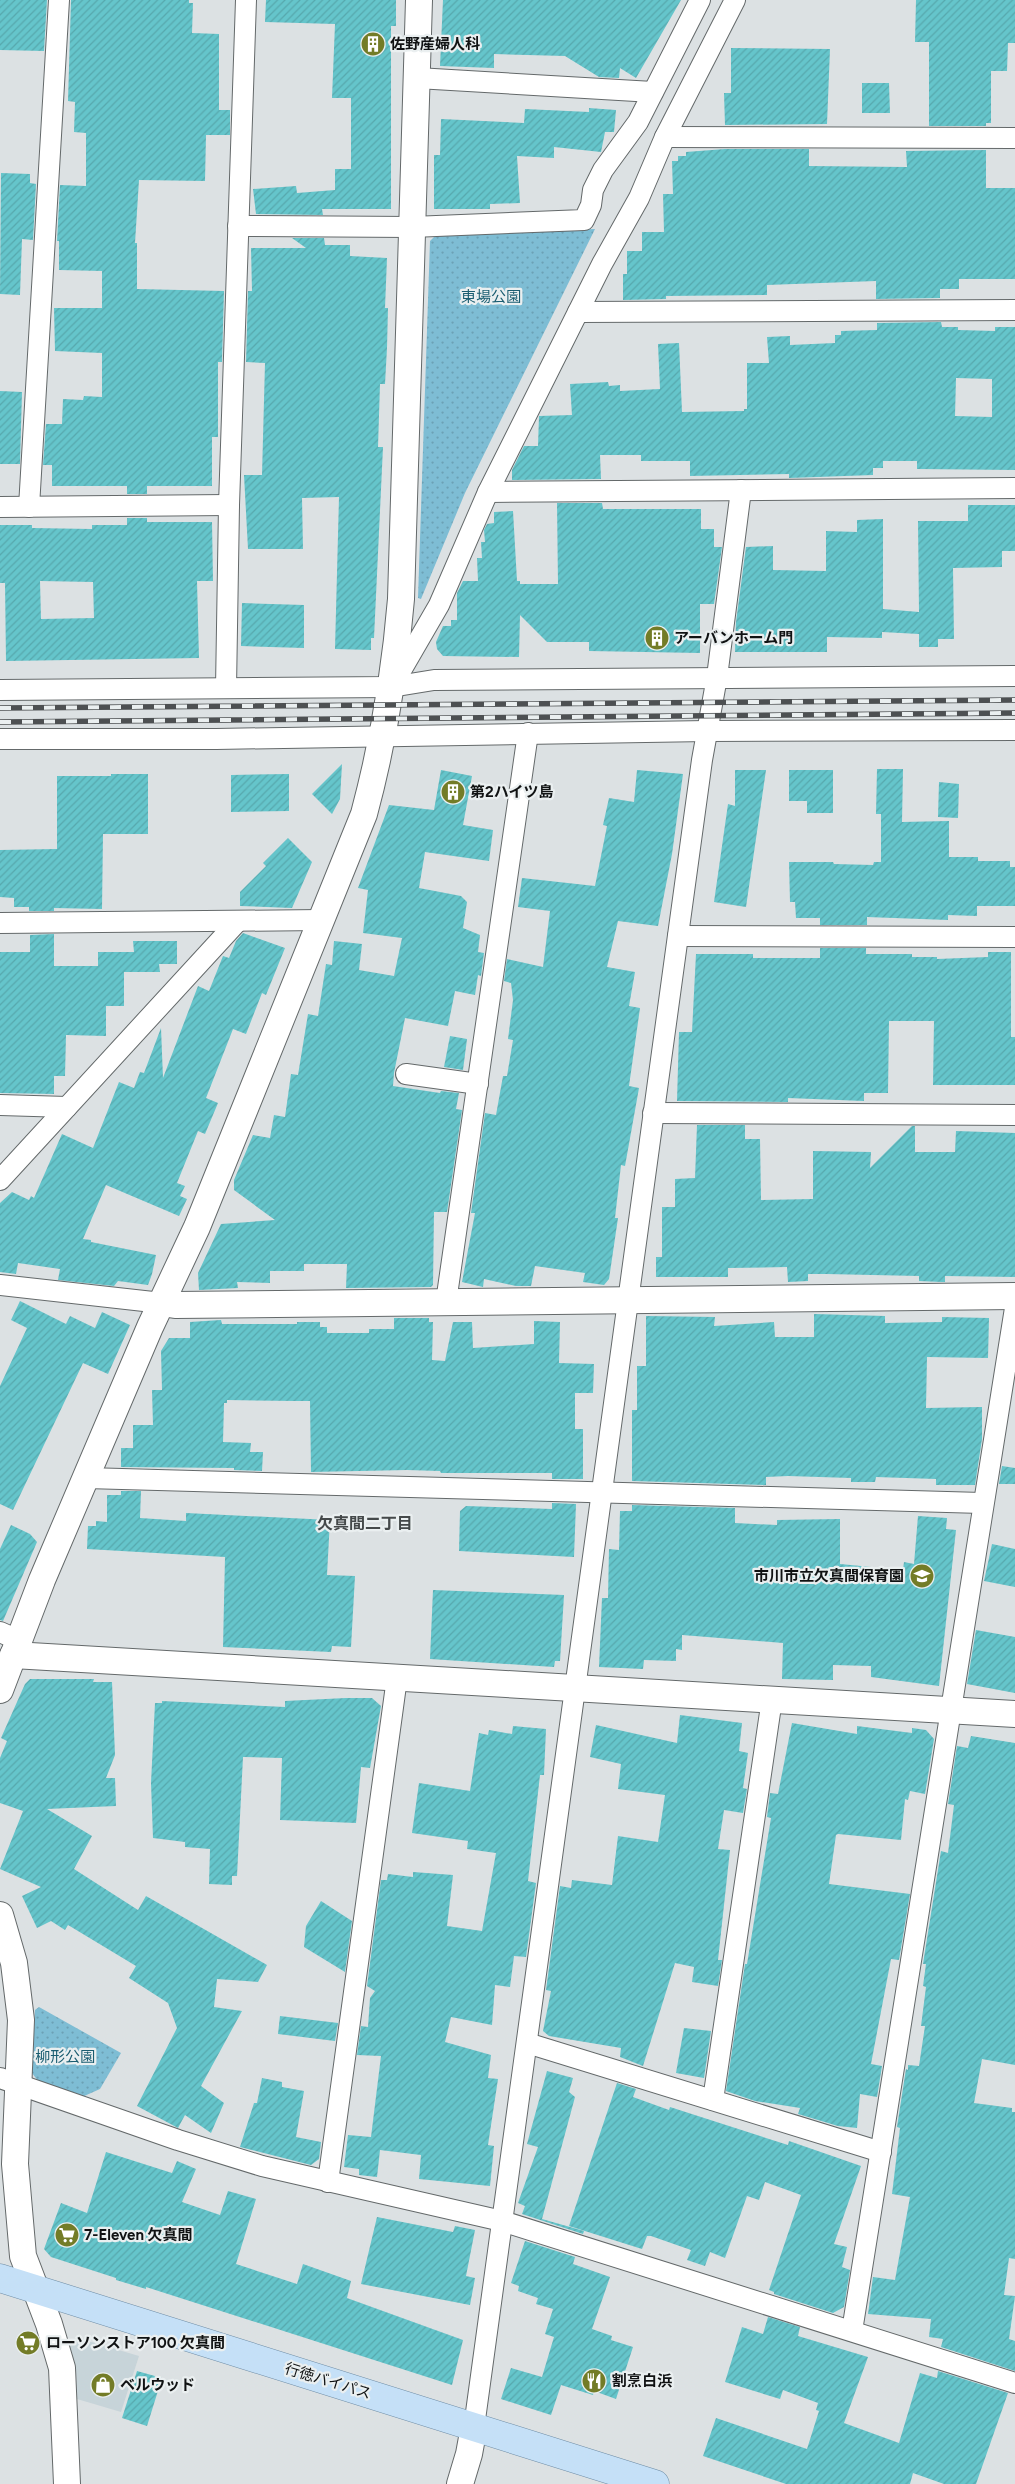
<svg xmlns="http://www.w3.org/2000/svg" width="1015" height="2484" viewBox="0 0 1015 2484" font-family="Figtree,'Noto Sans JP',sans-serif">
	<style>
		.built { fill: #c7d4d9 }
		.grass { fill: url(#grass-dots) }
		.building { fill: url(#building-hatch); fill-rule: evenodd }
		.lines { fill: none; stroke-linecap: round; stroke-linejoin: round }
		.minor-casing { stroke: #64696a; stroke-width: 22 }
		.tertiary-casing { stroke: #64696a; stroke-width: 28 }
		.primary-casing { stroke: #6d8ba4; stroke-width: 29 }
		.minor { stroke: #fff; stroke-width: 20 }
		.tertiary { stroke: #fff; stroke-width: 26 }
		.primary { stroke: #c5e0f7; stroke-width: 28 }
		.rail-casing { stroke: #4d5052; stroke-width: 5.5 }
		.rail { stroke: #eaeff0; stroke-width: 4; stroke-dasharray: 11; stroke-linecap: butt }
		.labels { text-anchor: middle; stroke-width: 4.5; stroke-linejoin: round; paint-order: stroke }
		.poi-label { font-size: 15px; font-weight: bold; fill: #101213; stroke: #eaeff0; text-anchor: start }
		.park-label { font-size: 15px; fill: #1a5d71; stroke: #eaeff0 }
		.street-label { font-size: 15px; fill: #101213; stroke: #eaeff0 }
		.neighbourhood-label { font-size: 16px; font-weight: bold; fill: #45494a; stroke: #eaeff0 }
	</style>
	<defs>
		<pattern id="grass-dots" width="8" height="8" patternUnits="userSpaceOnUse" patternTransform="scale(1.25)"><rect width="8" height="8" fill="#7ebdd4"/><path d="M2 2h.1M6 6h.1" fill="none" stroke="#6ca1b5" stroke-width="1.8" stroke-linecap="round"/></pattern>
		<pattern id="building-hatch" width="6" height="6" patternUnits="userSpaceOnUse" patternTransform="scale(1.25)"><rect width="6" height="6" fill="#65c5cb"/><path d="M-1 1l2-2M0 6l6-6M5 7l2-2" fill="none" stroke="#57a8ad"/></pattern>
	</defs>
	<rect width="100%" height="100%" fill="#dce1e3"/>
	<polygon class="built" points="78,2338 139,2356 121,2412 77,2399 76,2371 68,2343"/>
	<g class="grass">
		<polygon points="595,229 465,493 421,599 418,598 430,241 436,235"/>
		<polygon points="39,2007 121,2053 100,2089 82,2097 38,2081 32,2073 35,2010"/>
	</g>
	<g class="building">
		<polygon points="0,0 47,0 44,51 0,50"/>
		<polygon points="71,0 189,0 189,3 193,3 192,33 219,34 219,110 230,110 230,135 206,135 205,181 139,180 135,243 137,243 137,289 224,291 222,362 218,362 218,437 212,437 212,486 147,486 147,494 127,494 127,486 52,486 52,465 43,465 46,424 62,424 63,399 83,400 84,396 102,397 102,353 55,351 54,308 102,308 102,271 59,270 59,241 57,241 60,185 86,186 86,133 74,132 75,102 68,101"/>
		<polygon points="266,0 396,0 396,26 391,26 391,209 322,209 323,215 256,214 253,189 296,186 297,193 335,190 335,169 351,169 351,98 332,98 335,24 265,22"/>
		<polygon points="443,0 681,0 636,78 620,68 619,78 599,77 565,56 494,54 494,68 440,66"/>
		<polygon points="916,0 1015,0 1015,43 1008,43 1007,71 991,71 991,123 986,123 986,126 929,126 929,42 915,42"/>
		<polygon points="731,48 830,49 827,124 725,125 724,93 731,93"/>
		<polygon points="862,83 889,83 890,113 862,113"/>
		<polygon points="589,108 616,110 614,132 605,132 601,152 554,147 554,158 517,156 520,203 490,204 490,209 434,209 434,155 440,155 441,119 524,123 525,109 589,112"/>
		<polygon points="725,149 809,149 809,166 907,167 906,151 986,150 986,188 1015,188 1015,279 959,279 959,289 940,289 940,298 876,299 876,281 767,285 767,295 666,296 666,299 623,300 623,274 627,274 627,251 642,251 642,232 664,232 663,194 673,194 672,161 678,161 678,156 686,156 686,152"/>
		<polygon points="1,173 30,174 30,183 36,184 33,240 22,239 20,295 0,294"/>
		<polygon points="292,238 324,238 325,245 350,245 350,256 387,258 385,308 388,308 387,348 385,384 380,384 378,447 383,447 374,638 371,638 371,650 335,649 339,497 302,498 303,549 248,549 244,475 262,475 265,363 246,362 248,291 252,291 251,248 306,248"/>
		<path d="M 941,322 L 942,327 L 958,327 L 958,330 L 995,331 L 995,327 L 1015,327 L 1015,470 L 917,469 L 917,461 L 883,461 L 883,468 L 873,468 L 873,475 L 789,478 L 789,474 L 690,476 L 690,461 L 641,461 L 641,455 L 600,455 L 601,479 L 512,480 L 512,470 L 524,446 L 538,446 L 539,416 L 572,415 L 570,384 L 608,382 L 609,386 L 620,385 L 620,391 L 660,389 L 658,344 L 679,343 L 682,412 L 744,411 L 744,409 L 747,409 L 747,363 L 769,363 L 767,337 L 790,336 L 790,345 L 835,343 L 835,335 L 841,335 L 841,331 L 877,330 L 877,323 ZM 956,378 L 992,379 L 992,417 L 955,416 Z"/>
		<polygon points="0,391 22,392 20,464 0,464"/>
		<polygon points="557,503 602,503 603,509 701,509 701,529 714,529 714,547 722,547 714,604 700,604 700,653 589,651 589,642 547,642 520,615 519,657 443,656 437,649 436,642 443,626 451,626 451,620 457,620 457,593 463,581 478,581 477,558 482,558 481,542 485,542 484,530 487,524 494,523 494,512 513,511 517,581 520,581 520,584 558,584"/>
		<polygon points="968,505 1015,505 1015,551 1002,551 1002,567 953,568 954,639 938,639 938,647 919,647 919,634 882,632 882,638 827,637 827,652 735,652 736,622 746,547 773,546 773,570 826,571 826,531 857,532 857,520 883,519 883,609 919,612 918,521 968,521"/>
		<path d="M 127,518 L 147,518 L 147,522 L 212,522 L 213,581 L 197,581 L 199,658 L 6,661 L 5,583 L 0,583 L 0,525 L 32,525 L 32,528 L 92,529 L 92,525 L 127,525 ZM 40,581 L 93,582 L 94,618 L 41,619 Z"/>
		<polygon points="242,603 304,605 304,648 241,646"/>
		<polygon points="342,764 340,799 332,814 312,794"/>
		<polygon points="877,769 903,769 902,822 949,821 949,857 978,857 978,861 1010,861 1010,867 1015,867 1015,906 977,906 977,916 948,915 948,920 867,917 867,925 820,925 820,918 796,918 795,902 790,902 789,862 833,862 834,864 873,865 874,862 881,862 881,814 876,814"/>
		<polygon points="441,770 472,776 463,825 493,830 489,861 425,852 419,888 461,896 467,902 463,928 480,935 478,952 484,953 481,976 478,975 475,995 455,991 448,1026 405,1018 394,1073 393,1086 440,1093 441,1091 459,1093 456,1109 462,1110 447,1212 434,1212 433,1285 431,1287 346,1288 347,1264 304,1264 304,1271 270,1271 270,1283 237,1282 238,1288 199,1290 198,1273 221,1224 275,1220 234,1190 234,1180 253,1135 270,1138 274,1115 285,1117 291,1074 298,1075 308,1014 318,1016 326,964 332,965 334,941 362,944 359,970 394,976 402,938 363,933 368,890 358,888 389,805 434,810"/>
		<polygon points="637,770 683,774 672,854 658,926 618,921 607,967 635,972 629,1006 640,1008 629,1086 639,1088 625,1166 621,1165 615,1218 618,1218 609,1279 604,1285 583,1282 585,1273 535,1266 531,1286 516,1286 484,1279 483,1287 462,1282 475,1213 471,1213 485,1113 496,1115 503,1076 507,1076 513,1040 508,1039 513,1000 511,983 504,981 507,959 543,967 550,911 518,907 522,878 595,886 607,826 603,825 609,798 634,802"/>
		<polygon points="735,770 766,770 746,907 714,902 728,804 735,806"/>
		<polygon points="789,770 833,770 833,813 807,813 807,801 789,801"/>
		<polygon points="111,774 148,774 148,834 103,834 102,909 54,908 54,911 29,911 29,907 14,907 14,898 0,897 0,850 57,849 57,776 111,776"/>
		<polygon points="289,774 289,811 231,812 231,775"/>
		<polygon points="939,782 959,784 958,818 938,817"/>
		<polygon points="288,838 312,862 292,908 240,906 240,892 266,866 263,863"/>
		<polygon points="243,933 285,948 266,995 262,993 246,1034 233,1029 206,1098 218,1103 205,1134 198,1131 177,1183 185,1186 180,1196 187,1199 179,1216 106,1185 83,1239 91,1240 91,1242 156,1255 152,1274 148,1285 118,1281 114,1286 58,1280 60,1269 18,1263 16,1274 0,1272 0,1203 12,1192 29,1200 31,1196 34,1198 62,1134 93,1148 119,1082 134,1088 140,1072 144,1073 161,1028 163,1078 198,986 209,991 223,956 229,958 236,941"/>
		<polygon points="54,934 54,966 98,966 98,952 134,952 133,941 177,941 177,964 159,964 160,972 124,972 124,1006 106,1006 106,1036 66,1035 65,1076 54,1076 54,1094 0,1093 0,952 30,952 30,935"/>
		<polygon points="820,948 866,948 866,954 912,954 912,957 937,957 937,959 988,957 988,952 1011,952 1011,1037 1015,1037 1015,1085 933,1085 934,1021 889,1021 888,1093 864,1093 864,1101 788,1098 788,1102 677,1101 679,1032 692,1032 696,954 753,954 753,958 820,958"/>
		<polygon points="450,1036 467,1039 463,1070 444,1067"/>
		<polygon points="697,1125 745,1125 745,1139 760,1139 761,1200 813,1199 813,1151 871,1152 870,1168 912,1126 915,1126 915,1152 955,1152 956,1131 1015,1133 1015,1277 945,1276 945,1282 942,1282 919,1281 919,1276 826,1274 808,1274 808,1281 788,1282 787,1267 728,1268 728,1277 656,1277 656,1257 662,1257 662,1207 675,1207 675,1179 695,1178"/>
		<polygon points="20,1301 66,1324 70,1316 95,1328 102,1312 130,1325 108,1374 83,1363 13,1510 0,1504 0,1386 27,1328 11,1320"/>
		<polygon points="814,1314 885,1316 885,1323 942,1322 942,1317 989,1318 988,1358 927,1357 926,1408 982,1407 982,1439 975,1485 936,1485 936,1479 876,1477 875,1482 851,1482 851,1478 788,1476 766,1477 766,1485 632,1481 632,1410 637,1410 637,1366 646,1366 646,1316 715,1317 714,1326 774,1322 775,1337 814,1337"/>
		<polygon points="394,1318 429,1318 429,1322 433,1322 432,1360 445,1361 453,1322 472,1322 473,1348 534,1344 534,1321 560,1322 559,1363 594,1364 593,1393 575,1393 575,1429 583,1429 583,1479 552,1479 552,1473 441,1473 440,1471 407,1470 311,1472 310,1401 296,1401 227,1400 227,1403 224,1403 223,1442 251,1443 250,1452 263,1452 262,1471 234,1470 234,1468 121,1467 121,1448 133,1448 133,1425 153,1425 152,1390 162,1390 161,1351 169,1338 190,1338 190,1322 221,1320 222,1324 297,1324 297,1322 320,1322 320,1327 327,1327 327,1333 369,1333 369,1329 394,1329"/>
		<polygon points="1002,1466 1015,1468 1015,1484 999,1484"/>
		<polygon points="121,1491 141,1491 140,1518 186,1521 186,1513 330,1520 327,1575 355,1576 351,1647 332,1646 331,1652 223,1647 225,1557 87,1549 88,1526 96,1526 96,1521 107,1522 107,1495 121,1495"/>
		<polygon points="552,1503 576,1504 574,1557 459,1551 460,1511 466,1506 552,1509"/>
		<polygon points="632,1505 735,1508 735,1523 777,1525 777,1520 840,1519 840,1564 903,1570 904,1562 914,1564 918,1516 947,1518 946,1529 956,1530 939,1686 871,1677 871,1666 833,1665 833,1680 782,1679 783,1643 682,1635 682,1650 676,1649 676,1661 644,1660 643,1669 599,1667 602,1598 608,1598 609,1549 619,1550 620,1511 632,1511"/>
		<polygon points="11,1525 30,1534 37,1542 3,1621 0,1620 0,1549"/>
		<polygon points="992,1544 1015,1549 1015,1587 984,1581"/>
		<polygon points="433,1590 564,1595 560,1661 555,1661 554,1667 430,1659"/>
		<polygon points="976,1630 1015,1637 1015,1693 967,1684"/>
		<polygon points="30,1679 94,1679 93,1682 112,1682 115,1755 106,1778 115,1778 116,1806 47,1809 92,1836 74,1869 138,1910 146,1896 267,1965 258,1982 217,1979 214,2007 242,2011 201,2086 224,2103 211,2133 185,2115 178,2128 137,2106 177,2028 168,2003 129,1978 136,1966 68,1925 65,1930 51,1921 37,1928 22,1896 41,1887 0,1869 23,1811 0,1803 0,1758 7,1741 1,1738 25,1684"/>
		<polygon points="346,1698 372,1698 381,1706 370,1768 361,1767 356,1823 280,1820 282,1758 243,1757 237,1876 232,1876 232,1885 209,1884 210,1849 185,1847 185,1842 153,1838 151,1783 155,1703 162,1703 162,1701 285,1707 285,1701"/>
		<polygon points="680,1715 742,1723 739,1751 748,1753 743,1788 747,1789 743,1813 724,1810 718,1849 730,1850 718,1960 722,1960 718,1986 692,1982 694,1967 675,1963 643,2066 620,2057 621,2048 549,2036 543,2031 551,1991 546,1990 560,1886 571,1888 572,1880 612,1885 618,1836 658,1842 665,1795 618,1789 621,1764 590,1757 596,1725 677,1743"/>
		<polygon points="792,1723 857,1734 857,1726 912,1733 912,1728 926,1730 934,1739 925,1794 910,1791 908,1800 905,1799 901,1840 838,1834 836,1835 829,1884 910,1894 899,1960 891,1959 871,2064 882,2066 877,2097 860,2094 857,2128 838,2126 798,2114 800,2108 755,2101 726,2091 745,1964 747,1964 771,1818 767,1817 770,1793 778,1794"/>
		<polygon points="513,1726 546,1729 544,1775 540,1775 528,1881 536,1883 526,1957 514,1956 510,1987 495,1985 492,2025 451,2017 445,2042 491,2055 488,2078 498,2079 488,2145 494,2146 490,2186 419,2179 421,2155 380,2150 377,2177 359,2175 359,2169 344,2167 348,2135 371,2137 381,2056 357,2055 361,2026 368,2027 370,1998 375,1991 367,1986 381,1880 387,1880 388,1874 413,1877 413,1872 453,1875 447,1926 482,1931 496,1853 467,1849 468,1841 412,1833 419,1783 470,1791 479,1733 488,1735 489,1730 512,1734"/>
		<polygon points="971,1736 1015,1743 1015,2065 982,2059 974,2103 1012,2108 1012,2112 1015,2112 1015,2259 1009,2258 1004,2295 1015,2296 1009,2339 1015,2341 1015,2371 941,2347 943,2339 929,2337 931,2319 868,2314 873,2277 895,2280 910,2197 892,2194 900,2128 897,2127 906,2069 908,2070 908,2065 919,2066 925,2026 921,2026 926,1987 923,1986 926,1964 923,1964 941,1851 948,1853 954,1805 948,1804 957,1746 968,1748"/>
		<polygon points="321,1901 352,1921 345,1972 304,1947 306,1926"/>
		<polygon points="280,2016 338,2023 335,2041 278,2034"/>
		<polygon points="684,2028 711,2031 704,2078 676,2073"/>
		<polygon points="547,2071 573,2078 569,2092 575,2097 542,2219 584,2231 583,2234 522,2214 525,2206 518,2203 538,2147 527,2144"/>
		<polygon points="262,2078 282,2082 282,2087 304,2091 296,2137 321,2142 319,2159 311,2165 240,2147 254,2103 257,2103"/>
		<polygon points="617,2083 636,2089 633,2097 669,2110 670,2107 788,2145 789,2141 861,2166 834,2244 847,2247 842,2267 850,2270 844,2307 833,2313 774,2294 774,2292 769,2290 801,2195 765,2182 759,2200 747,2196 725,2258 710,2252 705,2266 687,2260 691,2250 651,2236 647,2236 642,2249 569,2226"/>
		<polygon points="106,2152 172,2173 177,2161 196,2169 182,2202 220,2215 228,2191 256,2199 236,2264 297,2284 303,2264 351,2281 347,2298 463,2340 452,2385 146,2287 146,2289 116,2280 116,2278 51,2257 44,2249 61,2203 87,2213"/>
		<polygon points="377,2217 453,2232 455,2226 475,2230 466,2276 475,2278 470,2305 361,2284"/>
		<polygon points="525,2241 575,2257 573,2264 610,2277 592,2329 612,2336 611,2340 633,2347 616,2399 594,2391 593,2395 561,2385 551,2415 501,2399 511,2368 542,2377 554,2337 545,2334 553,2309 536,2304 538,2298 518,2291 519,2286 511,2283"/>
		<polygon points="768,2317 800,2327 798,2336 868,2357 844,2423 899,2443 920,2373 937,2378 938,2371 1008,2393 976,2484 944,2484 913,2473 910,2484 786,2484 703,2456 716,2418 807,2449 819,2411 816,2410 818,2403 783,2390 780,2399 725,2382 742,2327 763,2334"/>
		<polygon points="137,2371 162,2378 147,2426 122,2418"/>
	</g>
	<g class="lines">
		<defs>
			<g id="minor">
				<polyline points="417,78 653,92"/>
				<polyline points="665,137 1015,138"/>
				<polyline points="238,226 412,227 584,220 591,205 593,190 603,170 638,122 700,0"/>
				<polyline points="578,312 1015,310"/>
				<polyline points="488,492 1015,488"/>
				<polyline points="0,507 229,505"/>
				<polyline points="29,507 59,0"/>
				<polyline points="395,681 439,605 488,492 602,264 639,198 665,137 735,0"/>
				<polyline points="226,688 229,505 246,0"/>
				<polyline points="0,690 391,687 434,680 1015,676"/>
				<polyline points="0,739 216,739 707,731 1015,730"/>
				<polyline points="0,923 321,920"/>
				<polyline points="678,936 1015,937"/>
				<polyline points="406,1074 478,1084"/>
				<polyline points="0,1105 67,1107"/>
				<polyline points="653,1113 1015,1115"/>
				<polyline points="0,1180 238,921"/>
				<polyline points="0,1285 162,1303"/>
				<polyline points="446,1302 528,733"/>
				<polyline points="86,1478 982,1503"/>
				<polyline points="0,1632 18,1640"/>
				<polyline points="527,2043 881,2152"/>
				<polyline points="0,2078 178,2140 262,2166 502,2221 1015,2383"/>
				<polyline points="713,2100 772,1699"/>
				<polyline points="328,2182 397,1678"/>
				<polyline points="852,2331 1015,1308"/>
				<polyline points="474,2427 702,760 717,677 741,490"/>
			</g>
			<g id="tertiary">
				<polyline points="162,1303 175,1305 1015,1296"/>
				<polyline points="13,1655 1015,1714"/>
				<path d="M 0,1690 L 42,1580 L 150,1327 L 197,1227 L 364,814 C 383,743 395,672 401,599 L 419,0"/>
				<polyline points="0,1915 14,1963 21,2020 15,2164 23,2256 49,2324 62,2368 67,2484"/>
				<polyline points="460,2484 469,2454 474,2427"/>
			</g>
			<polyline id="primary" points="0,2278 655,2484"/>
		</defs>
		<use href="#minor" class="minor-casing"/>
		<use href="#tertiary" class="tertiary-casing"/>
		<use href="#primary" class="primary-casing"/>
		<use href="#minor" class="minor"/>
		<use href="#tertiary" class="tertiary"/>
		<use href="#primary" class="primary"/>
		<defs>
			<g id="rail">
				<polyline points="0,708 1015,700"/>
				<polyline points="0,722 1015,713"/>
			</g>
		</defs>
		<use href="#rail" class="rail-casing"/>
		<use href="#rail" class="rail"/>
	</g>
	<defs>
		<symbol id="building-disc" viewBox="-11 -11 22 22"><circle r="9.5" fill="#737c27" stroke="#eaeff0"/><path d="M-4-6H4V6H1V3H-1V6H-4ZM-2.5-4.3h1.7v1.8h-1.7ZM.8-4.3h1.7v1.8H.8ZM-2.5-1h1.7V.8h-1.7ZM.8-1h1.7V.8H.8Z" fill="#fff"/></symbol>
		<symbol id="school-disc" viewBox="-11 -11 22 22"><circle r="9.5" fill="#737c27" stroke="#eaeff0"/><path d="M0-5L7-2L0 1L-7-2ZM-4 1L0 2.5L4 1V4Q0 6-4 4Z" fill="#fff"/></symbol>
		<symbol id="supermarket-disc" viewBox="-11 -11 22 22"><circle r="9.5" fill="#737c27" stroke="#eaeff0"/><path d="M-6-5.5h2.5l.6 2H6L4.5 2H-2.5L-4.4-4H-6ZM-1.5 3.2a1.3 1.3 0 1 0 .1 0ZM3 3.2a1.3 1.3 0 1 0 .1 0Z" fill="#fff"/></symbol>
		<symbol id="restaurant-disc" viewBox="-11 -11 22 22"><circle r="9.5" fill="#737c27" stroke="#eaeff0"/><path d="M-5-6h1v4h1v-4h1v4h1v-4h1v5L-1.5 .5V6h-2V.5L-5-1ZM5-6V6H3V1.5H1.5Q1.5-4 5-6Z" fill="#fff"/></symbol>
		<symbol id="shop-disc" viewBox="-11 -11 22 22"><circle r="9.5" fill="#737c27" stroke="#eaeff0"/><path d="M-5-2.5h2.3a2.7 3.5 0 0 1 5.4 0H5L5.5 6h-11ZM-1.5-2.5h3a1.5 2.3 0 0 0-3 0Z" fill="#fff"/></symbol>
	</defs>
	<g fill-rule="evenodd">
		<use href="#building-disc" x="359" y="30" width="28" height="28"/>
		<use href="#building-disc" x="643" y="624" width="28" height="28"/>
		<use href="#building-disc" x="439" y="778" width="28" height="28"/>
		<use href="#school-disc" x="908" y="1562" width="28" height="28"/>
		<use href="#supermarket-disc" x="53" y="2221" width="28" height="28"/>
		<use href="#supermarket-disc" x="14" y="2329" width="28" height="28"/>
		<use href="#restaurant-disc" x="580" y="2367" width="28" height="28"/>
		<use href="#shop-disc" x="89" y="2371" width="28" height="28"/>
	</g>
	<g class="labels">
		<g class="poi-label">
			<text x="390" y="49">佐野産婦人科</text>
			<text x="674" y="643">アーバンホーム門</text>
			<text x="470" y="797">第2ハイツ島</text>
			<text x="904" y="1581" text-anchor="end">市川市立欠真間保育園</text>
			<text x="84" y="2240">7-Eleven 欠真間</text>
			<text x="46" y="2348">ローソンストア100 欠真間</text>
			<text x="612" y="2386">割烹白浜</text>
			<text x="120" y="2390">ベルウッド</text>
		</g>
		<g class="park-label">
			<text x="491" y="302">東場公園</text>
			<text x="65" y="2062">柳形公園</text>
		</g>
		<g class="street-label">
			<text transform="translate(328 2381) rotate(17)" y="5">行徳バイパス</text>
		</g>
		<g class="neighbourhood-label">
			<text x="365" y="1529">欠真間二丁目</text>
		</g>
	</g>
</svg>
